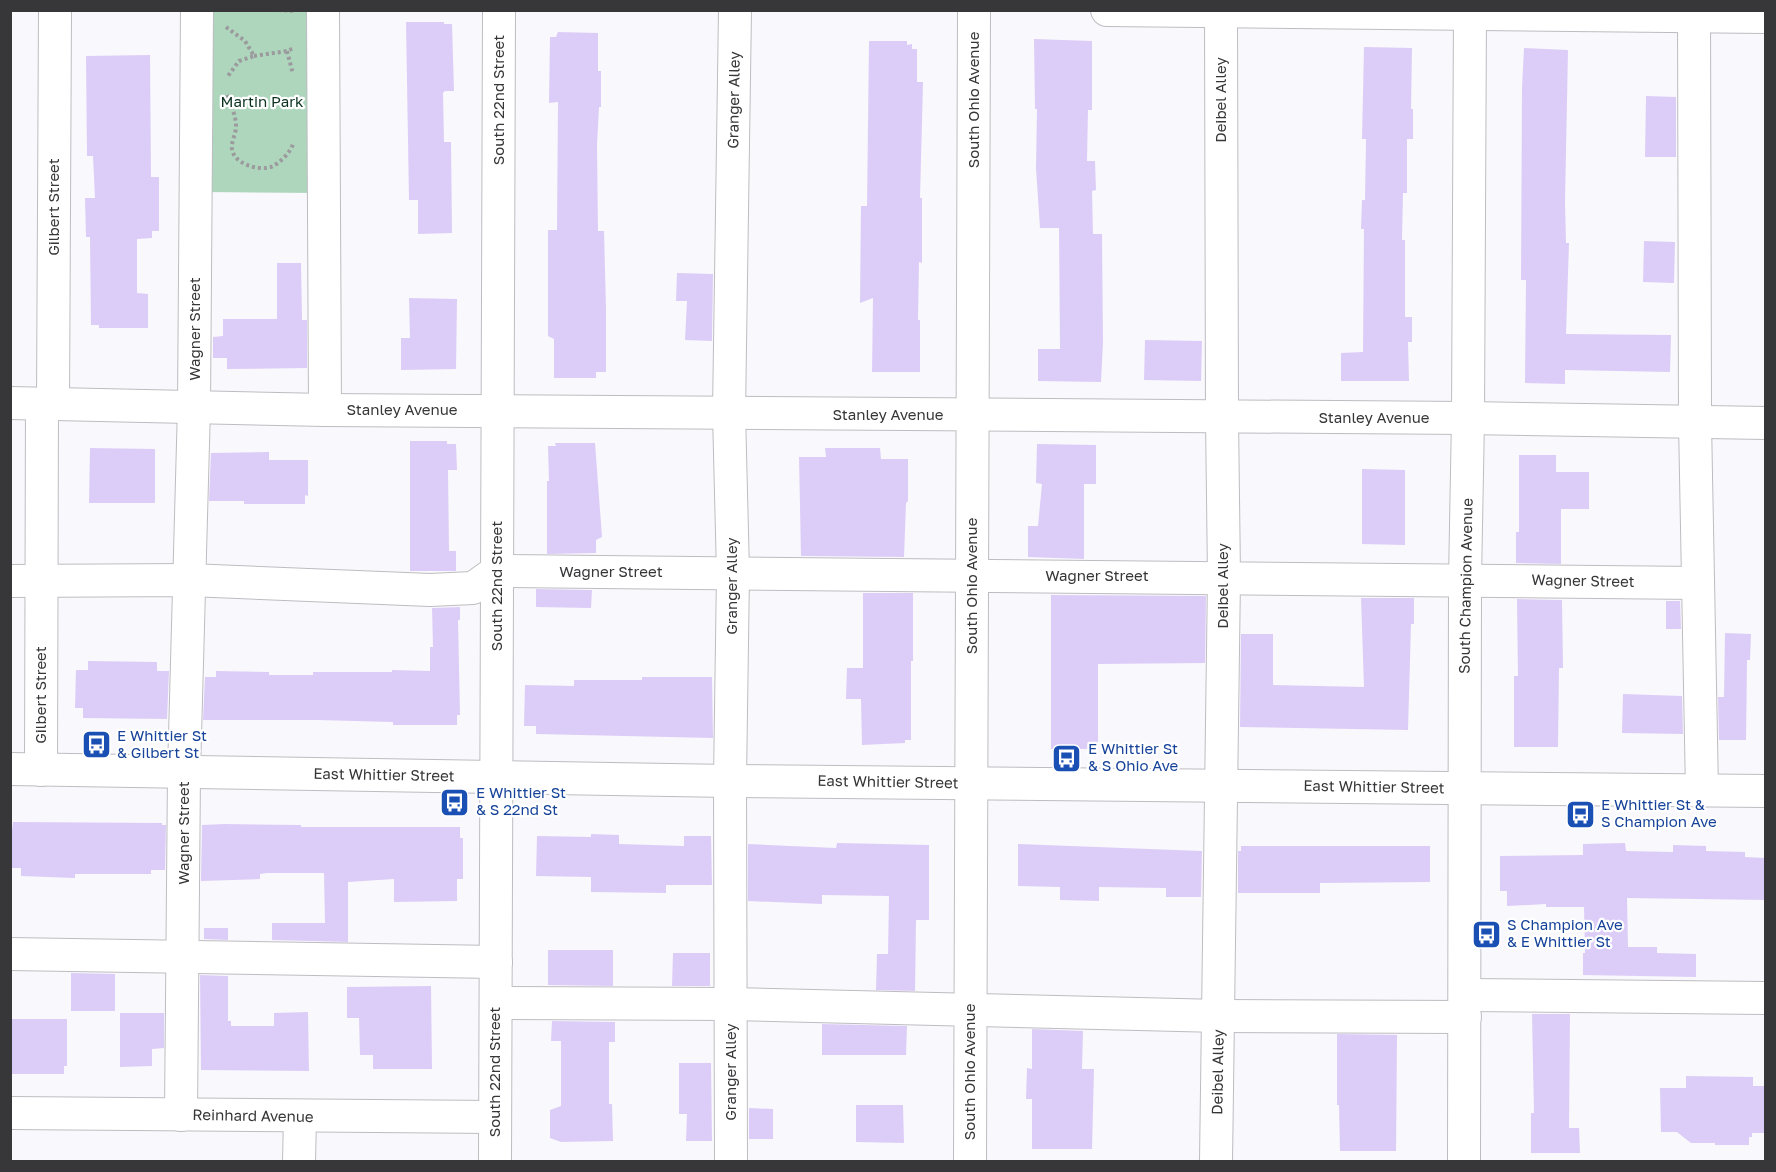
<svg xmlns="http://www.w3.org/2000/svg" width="1776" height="1172" viewBox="0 0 1776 1172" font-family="'Golos Text',sans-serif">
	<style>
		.green { fill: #aed6bd }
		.building { fill: #dccdf8 }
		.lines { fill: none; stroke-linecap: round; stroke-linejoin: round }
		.minor-casing { stroke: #bebcc1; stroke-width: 34 }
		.path { stroke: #9b9a9d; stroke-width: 4; stroke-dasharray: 3 3; stroke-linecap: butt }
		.minor { stroke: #fff; stroke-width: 32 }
		.labels { text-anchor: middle; stroke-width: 4.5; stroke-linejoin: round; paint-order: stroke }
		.street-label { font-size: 15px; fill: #373638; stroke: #fff }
		.park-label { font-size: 15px; fill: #0d3220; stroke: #fff }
		.transit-label { font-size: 15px; fill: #164399; stroke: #fff; text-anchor: start }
	</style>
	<rect width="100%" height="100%" fill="#f9f8fc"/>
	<polygon class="green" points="207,11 318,11 319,193 205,192"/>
	<g class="building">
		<polygon points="406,22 444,22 444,24 452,24 454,91 445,91 443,93 444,142 451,142 452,233 418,234 418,200 409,200"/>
		<polygon points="558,32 598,33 598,71 601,71 601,107 599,107 597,145 598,231 604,231 606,309 606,372 596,372 596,378 554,378 554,339 548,336 548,230 557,230 558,102 549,103 550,37 556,37"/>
		<polygon points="1034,39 1092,41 1092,110 1088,110 1087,161 1095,161 1096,190 1092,191 1093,234 1102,234 1103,342 1101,382 1038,381 1038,349 1060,349 1059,228 1040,228 1036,168 1037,109 1035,109"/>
		<polygon points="869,41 907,41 907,45 912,44 912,49 917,49 917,82 923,82 920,198 922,198 922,263 919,262 918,320 920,320 920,372 872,372 873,298 860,303 861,206 867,206"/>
		<polygon points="1364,47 1412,48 1411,109 1413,109 1413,139 1407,139 1407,193 1403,193 1402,240 1405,240 1405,317 1412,317 1412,342 1408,342 1409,381 1341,381 1341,353 1363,352 1364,229 1361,229 1362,200 1365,200 1366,139 1362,139"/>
		<polygon points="1524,48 1568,50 1565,202 1566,243 1569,243 1566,334 1671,335 1670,372 1565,370 1565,384 1525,383 1526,280 1521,280 1522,88"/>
		<polygon points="150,55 151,177 159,177 159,231 152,231 152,238 137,239 137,293 148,294 148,328 99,328 99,325 91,325 90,237 86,237 85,198 95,198 93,156 87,156 86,56"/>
		<polygon points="1646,96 1676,97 1676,157 1645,157"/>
		<polygon points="1644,241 1675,242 1674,283 1643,282"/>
		<polygon points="277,263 301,263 302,320 307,320 307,368 227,369 227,358 213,358 213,337 223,336 223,319 277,319"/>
		<polygon points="677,273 713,274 712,341 685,340 687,301 676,301"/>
		<polygon points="409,298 457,299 456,369 401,370 401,338 410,338"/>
		<polygon points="1145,340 1202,341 1201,381 1144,380"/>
		<polygon points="410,441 447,441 447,444 456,444 457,470 448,470 449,551 456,551 456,571 410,571"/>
		<polygon points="555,443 595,443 602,537 596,540 596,553 547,554 547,481 549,481 548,446 556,446"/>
		<polygon points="1037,444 1096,445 1096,484 1084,484 1084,559 1028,557 1028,526 1038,526 1042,484 1036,483"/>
		<polygon points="90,448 155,449 155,503 89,503"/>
		<polygon points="825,448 880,448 881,459 908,459 908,501 906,503 904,557 801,556 799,457 826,457"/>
		<polygon points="269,452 269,460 308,460 308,496 305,495 305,504 244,504 244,501 209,501 211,453"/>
		<polygon points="1519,455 1556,455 1556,472 1589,472 1589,509 1561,509 1561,564 1516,563 1516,532 1519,532"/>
		<polygon points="1362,469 1405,470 1405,545 1362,544"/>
		<polygon points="536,589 592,590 591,608 536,607"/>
		<polygon points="863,593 913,593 913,661 911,661 911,740 905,740 905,743 862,745 861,699 846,699 847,668 863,668"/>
		<polygon points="1051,595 1206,596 1205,663 1098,664 1098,749 1051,749"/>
		<polygon points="1361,598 1414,598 1414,624 1411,624 1408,730 1240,727 1241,634 1273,634 1273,685 1364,687"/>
		<polygon points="1517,599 1562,600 1563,668 1559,668 1558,747 1514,747 1514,676 1518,676"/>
		<polygon points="1666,601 1680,601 1681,629 1666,629"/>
		<polygon points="460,607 460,620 458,620 460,715 457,715 457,725 393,725 393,722 317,720 203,720 205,677 216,677 216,671 269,672 269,675 313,675 313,672 392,672 392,670 430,671 430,647 433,647 432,608"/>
		<polygon points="1725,633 1751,634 1750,660 1747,660 1746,740 1719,740 1718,697 1724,697"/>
		<polygon points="88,661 157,662 157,671 169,671 167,719 83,718 83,708 75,708 76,670 88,670"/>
		<polygon points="642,677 712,677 713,738 536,734 536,726 524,726 525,685 574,686 574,680 642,680"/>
		<polygon points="1623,694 1682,696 1683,734 1622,733"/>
		<polygon points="13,822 162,823 162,825 166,825 165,870 151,870 151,874 75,874 75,878 21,876 21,868 10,868 10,830 12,831"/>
		<polygon points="225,824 301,825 301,827 460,827 460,838 463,838 463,879 457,879 457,901 394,902 394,879 348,882 348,942 272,940 272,923 325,923 324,873 267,873 260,874 260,879 201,881 202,825"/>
		<polygon points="591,834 619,835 619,844 684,846 684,836 711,836 712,885 666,885 666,893 591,892 591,877 536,876 537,836 591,837"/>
		<polygon points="837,843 929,845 929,920 916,920 915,991 876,990 877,954 888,954 889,896 822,895 822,904 748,901 748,844 836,848"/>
		<polygon points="1625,843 1626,851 1673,852 1673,845 1706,846 1706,851 1745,852 1745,857 1766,858 1766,900 1627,898 1628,947 1657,947 1657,953 1696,954 1696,977 1583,975 1583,953 1585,953 1584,907 1546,907 1546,904 1507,906 1507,891 1500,891 1500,856 1583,855 1583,844"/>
		<polygon points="1018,844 1202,851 1201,897 1166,897 1166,888 1099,887 1099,901 1060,900 1060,887 1018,886"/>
		<polygon points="1241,846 1430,846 1430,882 1320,883 1320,893 1238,893 1238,851 1241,851"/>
		<polygon points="204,928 228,928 228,940 204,939"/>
		<polygon points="548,950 613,950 613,986 548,985"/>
		<polygon points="673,953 710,953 710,986 672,986"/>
		<polygon points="71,973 115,974 115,1011 71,1011"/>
		<polygon points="200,975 228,976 228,1021 231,1021 231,1026 274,1026 274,1013 308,1012 309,1071 201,1070"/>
		<polygon points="431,986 432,1069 373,1069 373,1055 360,1055 359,1018 347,1018 347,987"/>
		<polygon points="120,1013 164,1013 164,1048 152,1049 152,1066 120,1067"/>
		<polygon points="1532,1014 1570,1014 1569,1128 1579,1128 1580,1153 1531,1153 1531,1113 1534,1113"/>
		<polygon points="10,1019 67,1019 67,1066 64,1066 64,1074 10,1074"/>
		<polygon points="552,1021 615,1022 615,1042 609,1042 609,1104 612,1104 613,1141 561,1142 550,1138 550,1110 561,1106 561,1041 551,1041"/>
		<polygon points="822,1024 907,1026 906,1055 822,1055"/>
		<polygon points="1032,1029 1083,1031 1082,1069 1094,1069 1092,1149 1032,1149 1032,1099 1026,1099 1027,1068 1032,1069"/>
		<polygon points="1337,1034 1397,1035 1396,1151 1340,1151 1339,1105 1337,1105"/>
		<polygon points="679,1063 711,1063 712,1141 686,1141 687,1114 679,1114"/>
		<polygon points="1686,1076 1753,1077 1753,1086 1766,1086 1766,1133 1752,1133 1752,1137 1749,1137 1749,1145 1715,1145 1715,1143 1691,1143 1677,1132 1661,1132 1660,1088 1686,1088"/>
		<polygon points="856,1105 903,1105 904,1143 856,1142"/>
		<polygon points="749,1108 773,1109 773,1139 749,1139"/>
	</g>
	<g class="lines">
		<defs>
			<g id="minor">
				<polyline points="323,10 325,410"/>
				<polyline points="1107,10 1766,17"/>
				<polyline points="1694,10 1695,422 1702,791"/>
				<polyline points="10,403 325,410 1468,418 1766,423"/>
				<polyline points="53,404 55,10"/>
				<polyline points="497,571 1698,583"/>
				<polyline points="10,581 189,580 430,590 473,588 497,571"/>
				<polyline points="10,769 730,781 1766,791"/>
				<polyline points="41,770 42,404"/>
				<polyline points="10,954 496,962"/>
				<polyline points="1466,995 1766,998"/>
				<polyline points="496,1003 731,1004 1220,1016 1465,1017"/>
				<polyline points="10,1113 495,1117"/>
				<polyline points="181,1115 184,772 194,407 197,10"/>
				<polyline points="299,1162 300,1117"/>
				<polyline points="495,1162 499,10"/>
				<polyline points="731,1162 730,781 733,573 729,413 735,10"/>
				<polyline points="970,1162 974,10"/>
				<polyline points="1216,1162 1224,577 1222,417 1221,10"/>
				<polyline points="1464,1162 1465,580 1468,418 1470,10"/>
			</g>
		</defs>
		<use href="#minor" class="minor-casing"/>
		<g class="path">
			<polyline points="278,10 296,11"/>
			<polyline points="226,27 245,41 254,56 239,61 228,76"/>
			<polyline points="287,51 293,74"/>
			<polyline points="254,56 287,51 294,48"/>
			<path d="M 227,95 C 231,105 236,116 236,126 C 236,134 231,142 232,149 C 234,164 258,171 271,167 C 280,163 290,153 293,144"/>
		</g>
		<use href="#minor" class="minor"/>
	</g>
	<defs>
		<symbol id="bus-square" viewBox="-11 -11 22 22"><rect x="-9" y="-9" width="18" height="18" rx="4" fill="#1a4fb4" stroke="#fff"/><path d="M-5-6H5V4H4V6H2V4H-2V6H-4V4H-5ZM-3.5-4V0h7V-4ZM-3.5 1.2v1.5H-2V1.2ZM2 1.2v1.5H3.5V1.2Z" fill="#fff"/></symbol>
	</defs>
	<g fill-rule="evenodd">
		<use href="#bus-square" x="80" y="728" width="33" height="33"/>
		<use href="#bus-square" x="1050" y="742" width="33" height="33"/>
		<use href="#bus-square" x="438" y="786" width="33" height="33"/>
		<use href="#bus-square" x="1564" y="798" width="33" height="33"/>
		<use href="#bus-square" x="1470" y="918" width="33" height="33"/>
	</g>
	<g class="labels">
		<g class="street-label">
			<text transform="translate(499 100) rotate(-90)" y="5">South 22nd Street</text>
			<text transform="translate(734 100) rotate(-89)" y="5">Granger Alley</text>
			<text transform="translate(974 100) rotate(-90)" y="5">South Ohio Avenue</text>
			<text transform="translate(1221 100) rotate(-90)" y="5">Deibel Alley</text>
			<text transform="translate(54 207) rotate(-90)" y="5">Gilbert Street</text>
			<text transform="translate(195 329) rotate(-90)" y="5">Wagner Street</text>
			<text x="402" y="415">Stanley Avenue</text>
			<text x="888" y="420">Stanley Avenue</text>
			<text x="1374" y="423">Stanley Avenue</text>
			<text x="611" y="577">Wagner Street</text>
			<text x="1097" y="581">Wagner Street</text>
			<text transform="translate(1583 581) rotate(1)" y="5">Wagner Street</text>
			<text transform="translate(497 586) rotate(-90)" y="5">South 22nd Street</text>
			<text transform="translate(732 586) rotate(-90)" y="5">Granger Alley</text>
			<text transform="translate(972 586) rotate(-90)" y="5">South Ohio Avenue</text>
			<text transform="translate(1223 586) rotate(-90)" y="5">Deibel Alley</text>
			<text transform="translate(1466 586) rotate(-89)" y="5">South Champion Avenue</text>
			<text transform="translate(41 695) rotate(-90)" y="5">Gilbert Street</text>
			<text transform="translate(384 775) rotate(1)" y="5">East Whittier Street</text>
			<text transform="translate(888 782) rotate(1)" y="5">East Whittier Street</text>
			<text transform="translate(1374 787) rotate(1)" y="5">East Whittier Street</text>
			<text transform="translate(184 833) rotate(-90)" y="5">Wagner Street</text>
			<text transform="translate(495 1072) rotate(-90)" y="5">South 22nd Street</text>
			<text transform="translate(731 1072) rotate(-90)" y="5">Granger Alley</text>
			<text transform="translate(970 1072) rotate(-90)" y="5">South Ohio Avenue</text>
			<text transform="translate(1218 1072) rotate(-89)" y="5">Deibel Alley</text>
			<text transform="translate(253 1116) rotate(1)" y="5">Reinhard Avenue</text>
		</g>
		<g class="park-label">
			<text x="262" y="107">Martin Park</text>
		</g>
		<g class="transit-label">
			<text x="117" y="741">E Whittier St<tspan x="117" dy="17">&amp; Gilbert St</tspan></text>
			<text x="1088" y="754">E Whittier St<tspan x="1088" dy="17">&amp; S Ohio Ave</tspan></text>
			<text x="476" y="798">E Whittier St<tspan x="476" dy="17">&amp; S 22nd St</tspan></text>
			<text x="1601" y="810">E Whittier St &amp;<tspan x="1601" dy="17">S Champion Ave</tspan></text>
			<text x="1507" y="930">S Champion Ave<tspan x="1507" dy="17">&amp; E Whittier St</tspan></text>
		</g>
	</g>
	<rect width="1776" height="1172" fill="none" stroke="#373638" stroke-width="24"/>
</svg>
